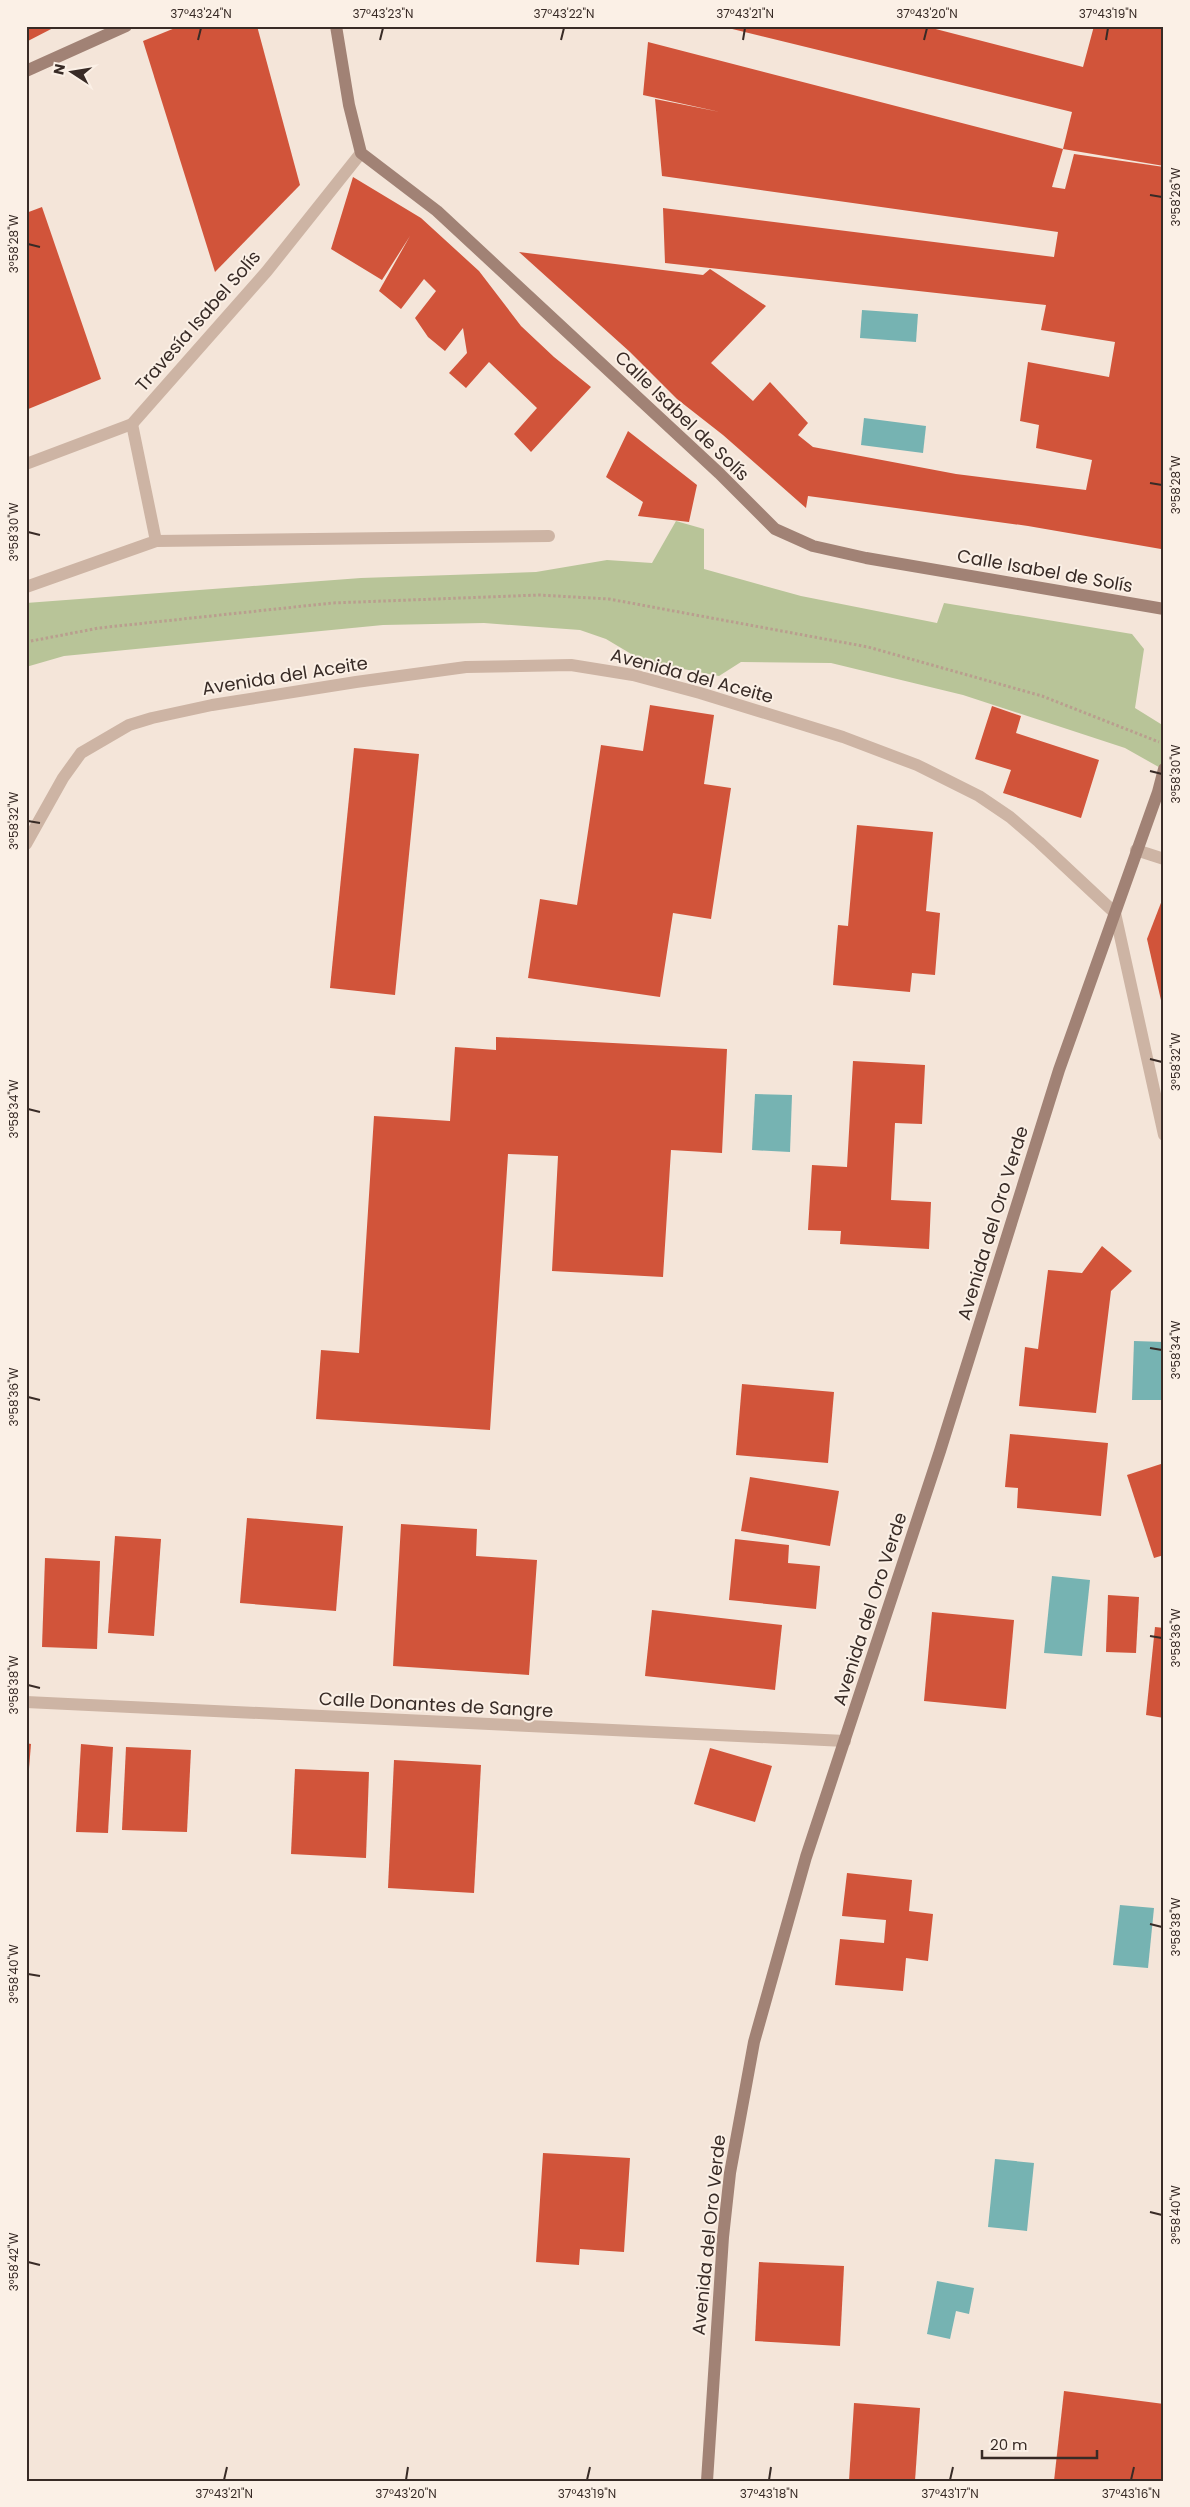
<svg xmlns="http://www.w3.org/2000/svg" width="1190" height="2507" viewBox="0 0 1190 2507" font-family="Poppins,sans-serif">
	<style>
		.green { fill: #b8c498 }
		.water { fill: #76b3b2 }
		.building { fill: #d1543a }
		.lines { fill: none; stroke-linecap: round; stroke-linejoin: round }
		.path { stroke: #b99e8e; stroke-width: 3; stroke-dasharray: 2.5 2.5; stroke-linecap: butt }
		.lane { stroke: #cdb4a4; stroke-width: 12 }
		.street { stroke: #cdb4a4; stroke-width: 12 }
		.secondary { stroke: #a18275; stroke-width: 12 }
		.ticks { fill: none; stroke: #382b26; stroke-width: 2 }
		.labels { text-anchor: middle; stroke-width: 4; stroke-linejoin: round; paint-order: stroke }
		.street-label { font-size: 18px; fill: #382b26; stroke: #fbf0e6 }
		.neatline { fill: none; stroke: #382b26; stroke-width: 2 }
		.ticks-label { font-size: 12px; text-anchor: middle; fill: #382b26 }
	</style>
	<rect width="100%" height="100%" fill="#f4e5d9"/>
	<polygon class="green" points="676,521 704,529 704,569 801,596 937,623 944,603 1132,634 1144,649 1135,708 1164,726 1164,770 1125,748 963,695 831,663 741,662 719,676 643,661 606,639 580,630 484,623 383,625 64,656 26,667 26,603 361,578 536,572 607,560 652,563"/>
	<g class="water">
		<polygon points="862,310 918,314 916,342 860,338"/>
		<polygon points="864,418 926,426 923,453 861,445"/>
		<polygon points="755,1094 792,1095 790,1152 752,1150"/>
		<polygon points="1134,1341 1164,1342 1162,1400 1132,1400"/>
		<polygon points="1052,1576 1090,1580 1082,1656 1044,1653"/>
		<polygon points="1120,1905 1154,1908 1148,1968 1113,1965"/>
		<polygon points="995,2159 1034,2163 1027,2231 988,2227"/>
		<polygon points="937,2281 974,2288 969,2314 956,2311 950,2339 927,2334"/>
	</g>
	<g class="building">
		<polygon points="26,26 57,26 26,42"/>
		<polygon points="180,26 257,26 300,185 215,272 143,41"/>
		<polygon points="720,26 924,26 1083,67 1094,26 1164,26 1164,166 1063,149 1072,112"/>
		<polygon points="648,42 1063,149 1052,187 1065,189 1074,154 1164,167 1164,529 1161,549 1028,526 808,496 806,508 723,435 677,399 630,352 519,252 703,275 710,269 766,306 711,363 753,401 770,382 808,423 798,435 813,447 956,474 1086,490 1092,460 1036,448 1039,425 1020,421 1028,362 1109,377 1115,342 1041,330 1046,305 665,263 663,208 1054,257 1058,232 662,176 655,99 720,112 643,95"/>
		<polygon points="353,177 421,218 479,271 521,326 554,357 591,387 531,452 514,434 537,408 489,362 466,388 449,373 467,353 463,328 445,351 428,337 415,318 436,291 424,279 401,309 379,291 410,236 382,280 331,249"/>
		<polygon points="42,207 101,379 26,410 26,213"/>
		<polygon points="628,431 697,485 689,522 638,516 643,502 606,477"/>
		<polygon points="650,705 714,715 704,784 731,788 711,919 673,913 660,997 528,978 540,899 577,905 601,745 643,751"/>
		<polygon points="992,706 1021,716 1016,733 1099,760 1081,818 1003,793 1011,770 975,759"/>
		<polygon points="354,748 419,754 395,995 330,988"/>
		<polygon points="857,825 933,832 926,911 940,913 935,975 912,973 910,992 833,985 838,925 848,926"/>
		<polygon points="1164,895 1164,1009 1163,1009 1147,939"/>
		<polygon points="496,1037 727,1049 722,1153 671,1150 663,1277 552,1271 558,1156 508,1154 490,1430 316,1419 321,1350 359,1353 374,1116 450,1121 455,1047 496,1050"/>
		<polygon points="853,1061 925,1065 922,1124 895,1123 891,1200 931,1202 929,1249 840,1244 841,1231 808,1230 812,1165 847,1167"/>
		<polygon points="1102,1246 1132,1271 1111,1291 1096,1413 1019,1406 1025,1347 1038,1349 1048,1270 1082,1273"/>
		<polygon points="742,1384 834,1392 828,1463 736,1455"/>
		<polygon points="1010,1434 1108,1443 1101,1516 1017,1508 1018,1488 1005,1487"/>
		<polygon points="1164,1463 1164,1555 1154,1558 1127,1475"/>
		<polygon points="750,1477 839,1491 830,1546 741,1531"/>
		<polygon points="247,1518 343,1526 336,1611 240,1603"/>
		<polygon points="401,1524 477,1529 476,1556 537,1560 529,1675 393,1666"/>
		<polygon points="115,1536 161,1539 154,1636 108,1633"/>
		<polygon points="735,1539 789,1545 788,1563 820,1566 816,1609 729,1600"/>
		<polygon points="45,1558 100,1561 97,1649 42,1647"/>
		<polygon points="1108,1595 1139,1597 1136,1653 1106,1652"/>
		<polygon points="652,1610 782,1625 775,1690 645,1676"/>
		<polygon points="932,1612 1014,1620 1006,1709 924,1701"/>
		<polygon points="1155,1627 1164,1628 1164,1718 1146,1715"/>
		<polygon points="26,1743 31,1744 28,1781 26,1781"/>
		<polygon points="81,1744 113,1747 108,1833 76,1832"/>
		<polygon points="126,1747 191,1750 187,1832 122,1830"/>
		<polygon points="710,1748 772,1766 755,1822 694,1804"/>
		<polygon points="394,1760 481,1765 474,1893 388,1888"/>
		<polygon points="295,1769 369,1772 366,1858 291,1854"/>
		<polygon points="847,1873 912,1880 909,1911 933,1914 928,1961 906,1958 903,1991 835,1985 840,1939 884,1943 886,1920 842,1916"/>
		<polygon points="543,2153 630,2158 624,2252 580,2249 579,2265 536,2262"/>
		<polygon points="759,2262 844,2266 840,2346 755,2341"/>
		<polygon points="1064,2391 1164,2404 1164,2481 1054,2481"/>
		<polygon points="854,2403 920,2408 915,2481 849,2481"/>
	</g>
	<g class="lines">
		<polyline class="path" points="26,642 99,628 332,603 539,595 609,599 868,647 1042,696 1159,742"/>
		<polyline class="lane" points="156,541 549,536"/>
		<g class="street">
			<polyline points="26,464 132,424 267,271 361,153"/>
			<polyline points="26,587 156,541 132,424"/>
			<polyline points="26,844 63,778 81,753 129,725 152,718 212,705 356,682 466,667 571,665 633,675 700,693 843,737 917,765 979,796 1010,817 1039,842 1115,913 1164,1135"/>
			<polyline points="1136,850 1164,859"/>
			<polyline points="26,1702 845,1741"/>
		</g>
		<g class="secondary">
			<polyline points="336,26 349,105 361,153 437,211 719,473 775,529 813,546 866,558 1164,609"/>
			<polyline points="26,71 126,26"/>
			<polyline points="707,2481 723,2237 730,2173 754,2042 806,1857 940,1451 1059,1070 1158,792 1164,769"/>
		</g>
	</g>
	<path class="ticks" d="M 198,40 L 201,28M 380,40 L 383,28M 561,40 L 564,28M 743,40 L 745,28M 924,40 L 927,28M 1106,40 L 1108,28M 1150,195 L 1162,197M 28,244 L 40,247M 1150,483 L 1162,485M 28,532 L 40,535M 1150,771 L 1162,774M 28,821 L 40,823M 1150,1059 L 1162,1062M 28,1109 L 40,1112M 1150,1348 L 1162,1350M 28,1397 L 40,1400M 1150,1636 L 1162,1638M 28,1685 L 40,1688M 1150,1924 L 1162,1927M 28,1974 L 40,1976M 1150,2212 L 1162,2215M 28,2262 L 40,2265M 224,2480 L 227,2467M 406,2480 L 408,2467M 587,2480 L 590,2467M 769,2480 L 771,2467M 950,2480 L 953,2467M 1131,2480 L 1134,2467"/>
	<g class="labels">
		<g class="street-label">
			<text transform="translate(198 321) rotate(-49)" y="6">Travesía Isabel Solís</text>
			<text transform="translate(682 416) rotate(44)" y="6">Calle Isabel de Solís</text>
			<text transform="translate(1045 571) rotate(10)" y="6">Calle Isabel de Solís</text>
			<text transform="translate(285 676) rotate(-9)" y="6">Avenida del Aceite</text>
			<text transform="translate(692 676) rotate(15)" y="6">Avenida del Aceite</text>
			<text transform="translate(993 1223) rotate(-73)" y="6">Avenida del Oro Verde</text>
			<text transform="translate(870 1609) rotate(-72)" y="6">Avenida del Oro Verde</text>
			<text transform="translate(436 1705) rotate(3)" y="6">Calle Donantes de Sangre</text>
			<text transform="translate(709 2235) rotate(-84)" y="6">Avenida del Oro Verde</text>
		</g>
	</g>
	<rect width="1190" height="2507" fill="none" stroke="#fbf0e6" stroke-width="55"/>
	<g transform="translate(72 72) rotate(282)" stroke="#fbf0e6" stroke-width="4" paint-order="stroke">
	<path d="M0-4L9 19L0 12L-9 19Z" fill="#382b26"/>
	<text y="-8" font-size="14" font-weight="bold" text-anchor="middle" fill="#382b26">N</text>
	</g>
	<path d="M982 2450v8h115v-8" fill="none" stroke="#382b26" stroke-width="2.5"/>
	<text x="990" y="2450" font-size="15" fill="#382b26" stroke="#fbf0e6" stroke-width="4" paint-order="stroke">20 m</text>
	<rect x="28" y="28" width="1134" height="2452" class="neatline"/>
	<g class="ticks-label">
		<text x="201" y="18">37°43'24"N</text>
		<text x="383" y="18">37°43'23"N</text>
		<text x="564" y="18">37°43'22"N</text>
		<text x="745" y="18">37°43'21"N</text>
		<text x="927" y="18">37°43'20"N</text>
		<text x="1108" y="18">37°43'19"N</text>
		<text transform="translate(1176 197) rotate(-90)" y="4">3°58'26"W</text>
		<text transform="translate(14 244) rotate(-90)" y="4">3°58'28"W</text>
		<text transform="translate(1176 485) rotate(-90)" y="4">3°58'28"W</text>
		<text transform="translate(14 532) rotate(-90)" y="4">3°58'30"W</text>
		<text transform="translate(1176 774) rotate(-90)" y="4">3°58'30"W</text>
		<text transform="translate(14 821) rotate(-90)" y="4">3°58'32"W</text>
		<text transform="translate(1176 1062) rotate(-90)" y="4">3°58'32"W</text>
		<text transform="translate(14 1109) rotate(-90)" y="4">3°58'34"W</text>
		<text transform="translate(1176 1350) rotate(-90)" y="4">3°58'34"W</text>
		<text transform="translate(14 1397) rotate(-90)" y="4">3°58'36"W</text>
		<text transform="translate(1176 1638) rotate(-90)" y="4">3°58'36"W</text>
		<text transform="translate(14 1685) rotate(-90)" y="4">3°58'38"W</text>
		<text transform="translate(1176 1927) rotate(-90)" y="4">3°58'38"W</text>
		<text transform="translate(14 1974) rotate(-90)" y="4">3°58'40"W</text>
		<text transform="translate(1176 2215) rotate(-90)" y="4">3°58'40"W</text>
		<text transform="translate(14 2262) rotate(-90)" y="4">3°58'42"W</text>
		<text x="224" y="2498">37°43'21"N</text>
		<text x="406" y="2498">37°43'20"N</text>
		<text x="587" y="2498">37°43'19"N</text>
		<text x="769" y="2498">37°43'18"N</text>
		<text x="950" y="2498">37°43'17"N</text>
		<text x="1131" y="2498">37°43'16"N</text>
	</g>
</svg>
